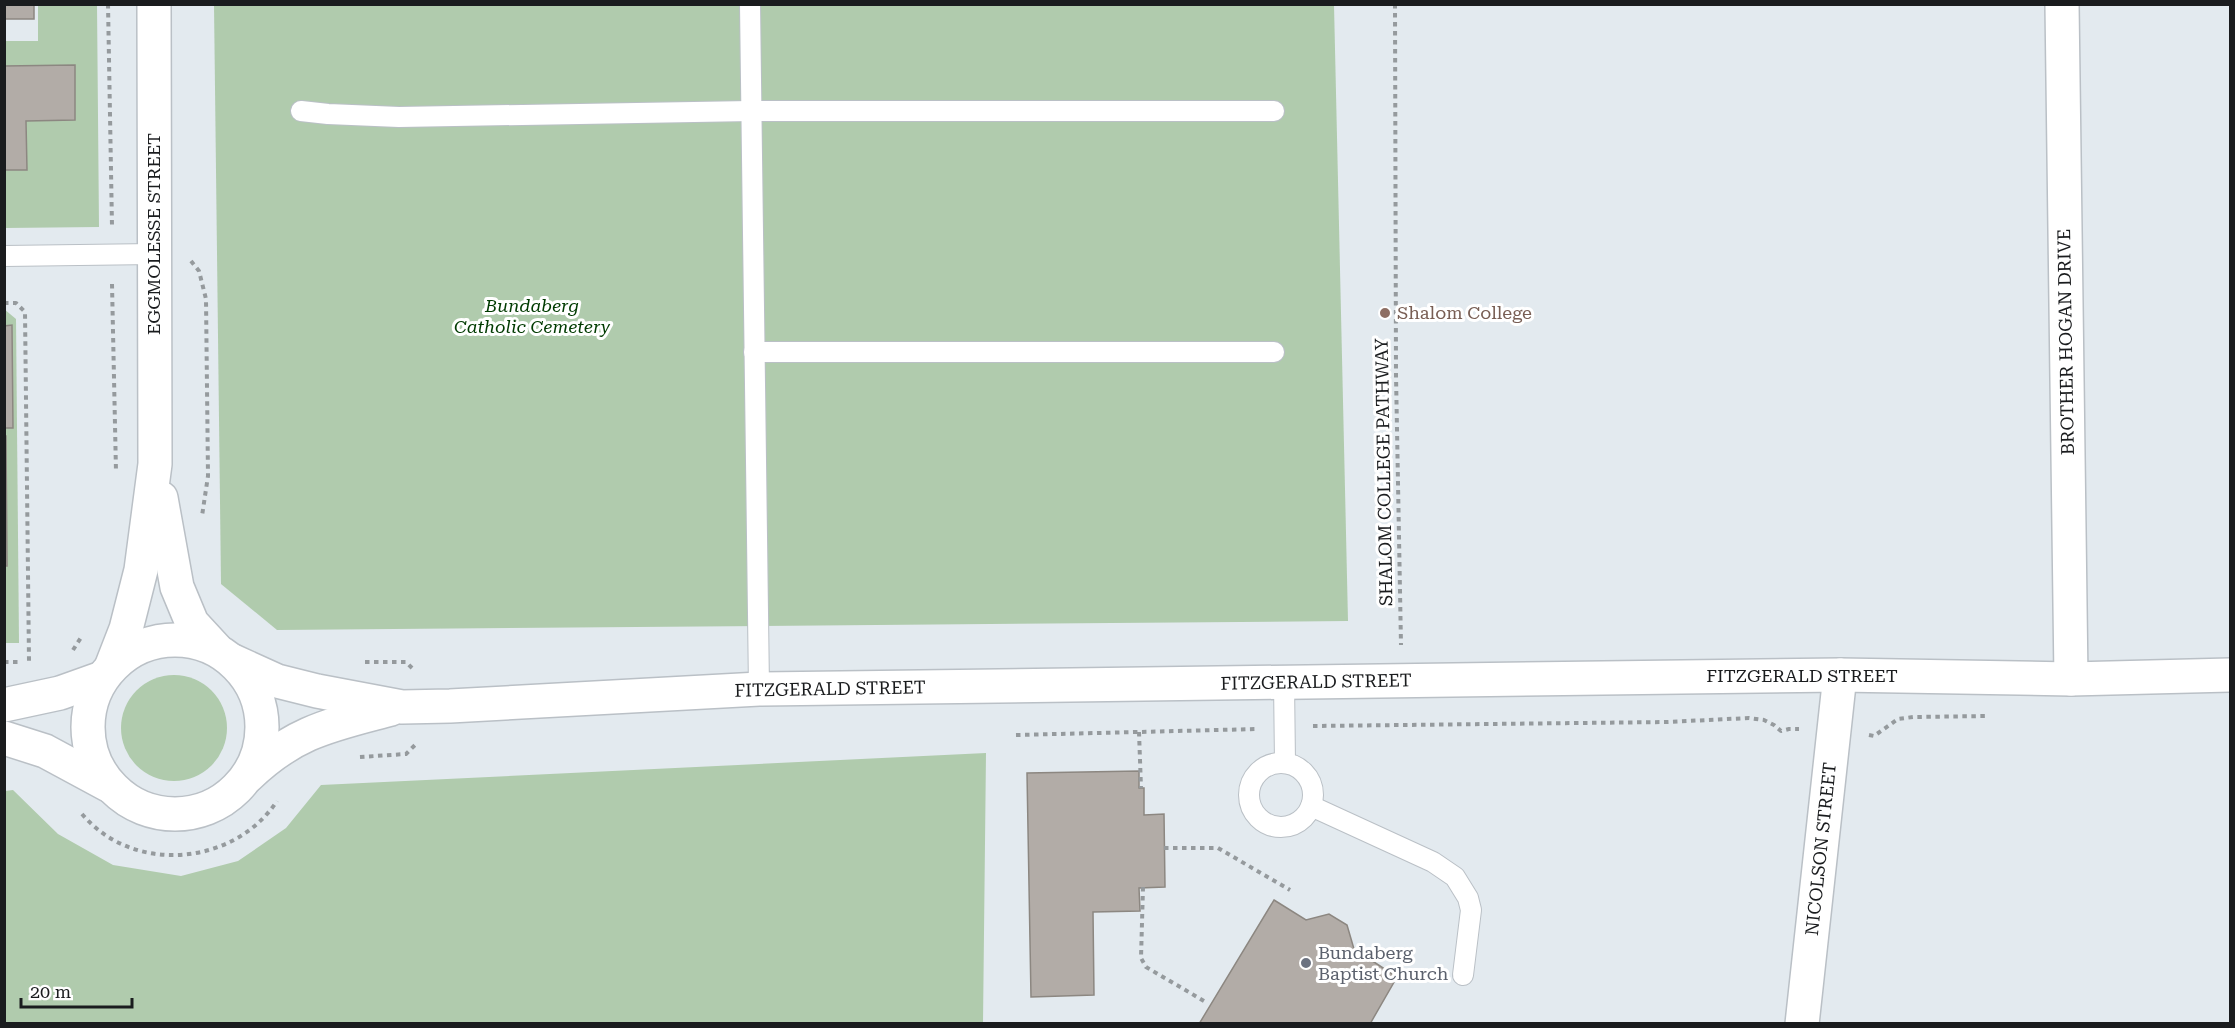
<svg xmlns="http://www.w3.org/2000/svg" width="2235" height="1028" viewBox="0 0 2235 1028" font-family="'Roboto Serif',serif">
	<style>
		.green { fill: #b0cbad }
		.building { fill: #b2aca7; stroke: #8c8781; stroke-width: 1.5 }
		.lines { fill: none; stroke-linecap: round; stroke-linejoin: round }
		.service-casing { stroke: #bac0c6; stroke-width: 22 }
		.minor-casing { stroke: #bac0c6; stroke-width: 36 }
		.tertiary-casing { stroke: #bac0c6; stroke-width: 36 }
		.path { stroke: #959a9d; stroke-width: 4; stroke-dasharray: 4.5 4.5; stroke-linecap: butt }
		.service { stroke: #fff; stroke-width: 20 }
		.minor { stroke: #fff; stroke-width: 33 }
		.tertiary { stroke: #fff; stroke-width: 33 }
		.education-dot { fill: #8d6e63; stroke: #fff; stroke-width: 2 }
		.worship-dot { fill: #6b7280; stroke: #fff; stroke-width: 2 }
		.labels { text-anchor: middle; stroke-width: 6; stroke-linejoin: round; paint-order: stroke }
		.street-label { font-size: 18px; fill: #1a1c1e; stroke: #fff }
		.park-label { font-size: 18px; font-style: italic; fill: #003b00; stroke: #fff }
		.education-label { font-size: 18px; fill: #785e54; stroke: #fff; text-anchor: start }
		.worship-label { font-size: 18px; fill: #5b616d; stroke: #fff; text-anchor: start }
	</style>
	<rect width="100%" height="100%" fill="#e3eaef"/>
	<g class="green">
		<polygon points="38,5 97,5 99,227 5,228 5,170 27,169 26,121 75,120 75,65 5,66 4,41 38,41"/>
		<polygon points="214,5 1334,5 1348,621 277,630 221,584"/>
		<polygon points="4,309 16,319 19,643 4,643"/>
		<circle cx="174" cy="728" r="53"/>
		<polygon points="986,753 983,1023 5,1023 5,791 13,790 58,834 113,865 181,876 238,861 286,828 321,785"/>
	</g>
	<g class="building">
		<rect x="4" y="4" width="30" height="15"/>
		<polygon points="75,65 75,120 26,121 27,170 4,170 4,66"/>
		<polygon points="12,325 13,428 4,428 4,326"/>
		<polygon points="4,436 6,436 7,566 4,566"/>
		<polygon points="1139,771 1139,788 1144,788 1144,815 1164,814 1165,887 1139,888 1140,911 1093,912 1094,995 1031,997 1027,773"/>
		<polygon points="1274,900 1306,920 1329,914 1347,925 1354,949 1397,977 1370,1024 1199,1024"/>
	</g>
	<g class="lines">
		<defs>
			<g id="service">
				<polyline points="750,4 759,689"/>
				<polyline points="301,111 328,114 399,117 751,111 1274,111"/>
				<polyline points="4,256 154,254"/>
				<polyline points="754,352 1274,352"/>
				<polyline points="1284,682 1285,763"/>
				<circle cx="1281" cy="795" r="32"/>
				<polyline points="1311,806 1433,862 1455,877 1468,898 1471,910 1463,975"/>
			</g>
			<g id="minor">
				<polyline points="2062,4 2071,679"/>
				<polyline points="161,498 177,587 192,623 216,649"/>
				<polyline points="112,665 126,629 141,570 155,464 154,4"/>
				<polyline points="1802,1024 1840,675"/>
			</g>
			<g id="tertiary">
				<circle cx="175" cy="727" r="87"/>
				<polyline points="233,661 277,681 317,691 402,707 450,706 759,689 1840,675 2071,679 2230,675"/>
				<polyline points="4,705 60,693 102,678"/>
				<polyline points="4,738 45,751 108,785"/>
				<path d="M 248,776 C 295,731 331,725 391,709"/>
			</g>
		</defs>
		<use href="#service" class="service-casing"/>
		<use href="#minor" class="minor-casing"/>
		<use href="#tertiary" class="tertiary-casing"/>
		<g class="path">
			<polyline points="108,4 112,226"/>
			<polyline points="1395,4 1396,375 1401,645"/>
			<polyline points="191,261 199,271 206,299 208,476 202,516"/>
			<polyline points="112,284 116,472"/>
			<polyline points="4,303 16,303 25,312 29,661"/>
			<polyline points="73,650 82,636"/>
			<polyline points="4,662 21,662"/>
			<polyline points="365,662 406,662 415,671"/>
			<polyline points="1313,726 1667,722 1749,718 1764,720 1774,725 1781,731 1789,729 1799,729"/>
			<polyline points="1139,732 1141,788"/>
			<polyline points="1016,735 1258,729"/>
			<polyline points="1869,735 1874,736 1898,719 1913,717 1988,716"/>
			<polyline points="360,757 406,754 417,743"/>
			<path d="M 82,814 C 133,875 234,866 277,801"/>
			<polyline points="1164,848 1218,848 1290,890"/>
			<polyline points="1143,887 1141,958 1146,967 1204,1001"/>
		</g>
		<use href="#service" class="service"/>
		<use href="#minor" class="minor"/>
		<use href="#tertiary" class="tertiary"/>
	</g>
	<circle class="education-dot" cx="1385" cy="313" r="6"/>
	<circle class="worship-dot" cx="1306" cy="963" r="6"/>
	<g class="labels">
		<g class="street-label">
			<text transform="translate(154 234) rotate(-90)" y="6">EGGMOLESSE STREET</text>
			<text transform="translate(2066 342) rotate(-91)" y="6">BROTHER HOGAN DRIVE</text>
			<text transform="translate(1384 472) rotate(-91)" y="6">SHALOM COLLEGE PATHWAY</text>
			<text x="1802" y="682">FITZGERALD STREET</text>
			<text transform="translate(1316 682) rotate(-1)" y="6">FITZGERALD STREET</text>
			<text transform="translate(830 689) rotate(-1)" y="6">FITZGERALD STREET</text>
			<text transform="translate(1821 849) rotate(-84)" y="6">NICOLSON STREET</text>
		</g>
		<g class="park-label">
			<text x="532" y="312">Bundaberg<tspan x="532" dy="21">Catholic Cemetery</tspan></text>
		</g>
		<g class="education-label">
			<text x="1397" y="319">Shalom College</text>
		</g>
		<g class="worship-label">
			<text x="1318" y="959">Bundaberg<tspan x="1318" dy="21">Baptist Church</tspan></text>
		</g>
	</g>
	<rect width="2235" height="1028" fill="none" stroke="#1a1c1e" stroke-width="12"/>
	<path d="M21 998v9h111v-9" fill="none" stroke="#1a1c1e" stroke-width="3"/>
	<text x="30" y="998" font-size="18" fill="#1a1c1e" stroke="#ffffff" stroke-width="4.5" paint-order="stroke">20 m</text>
</svg>
